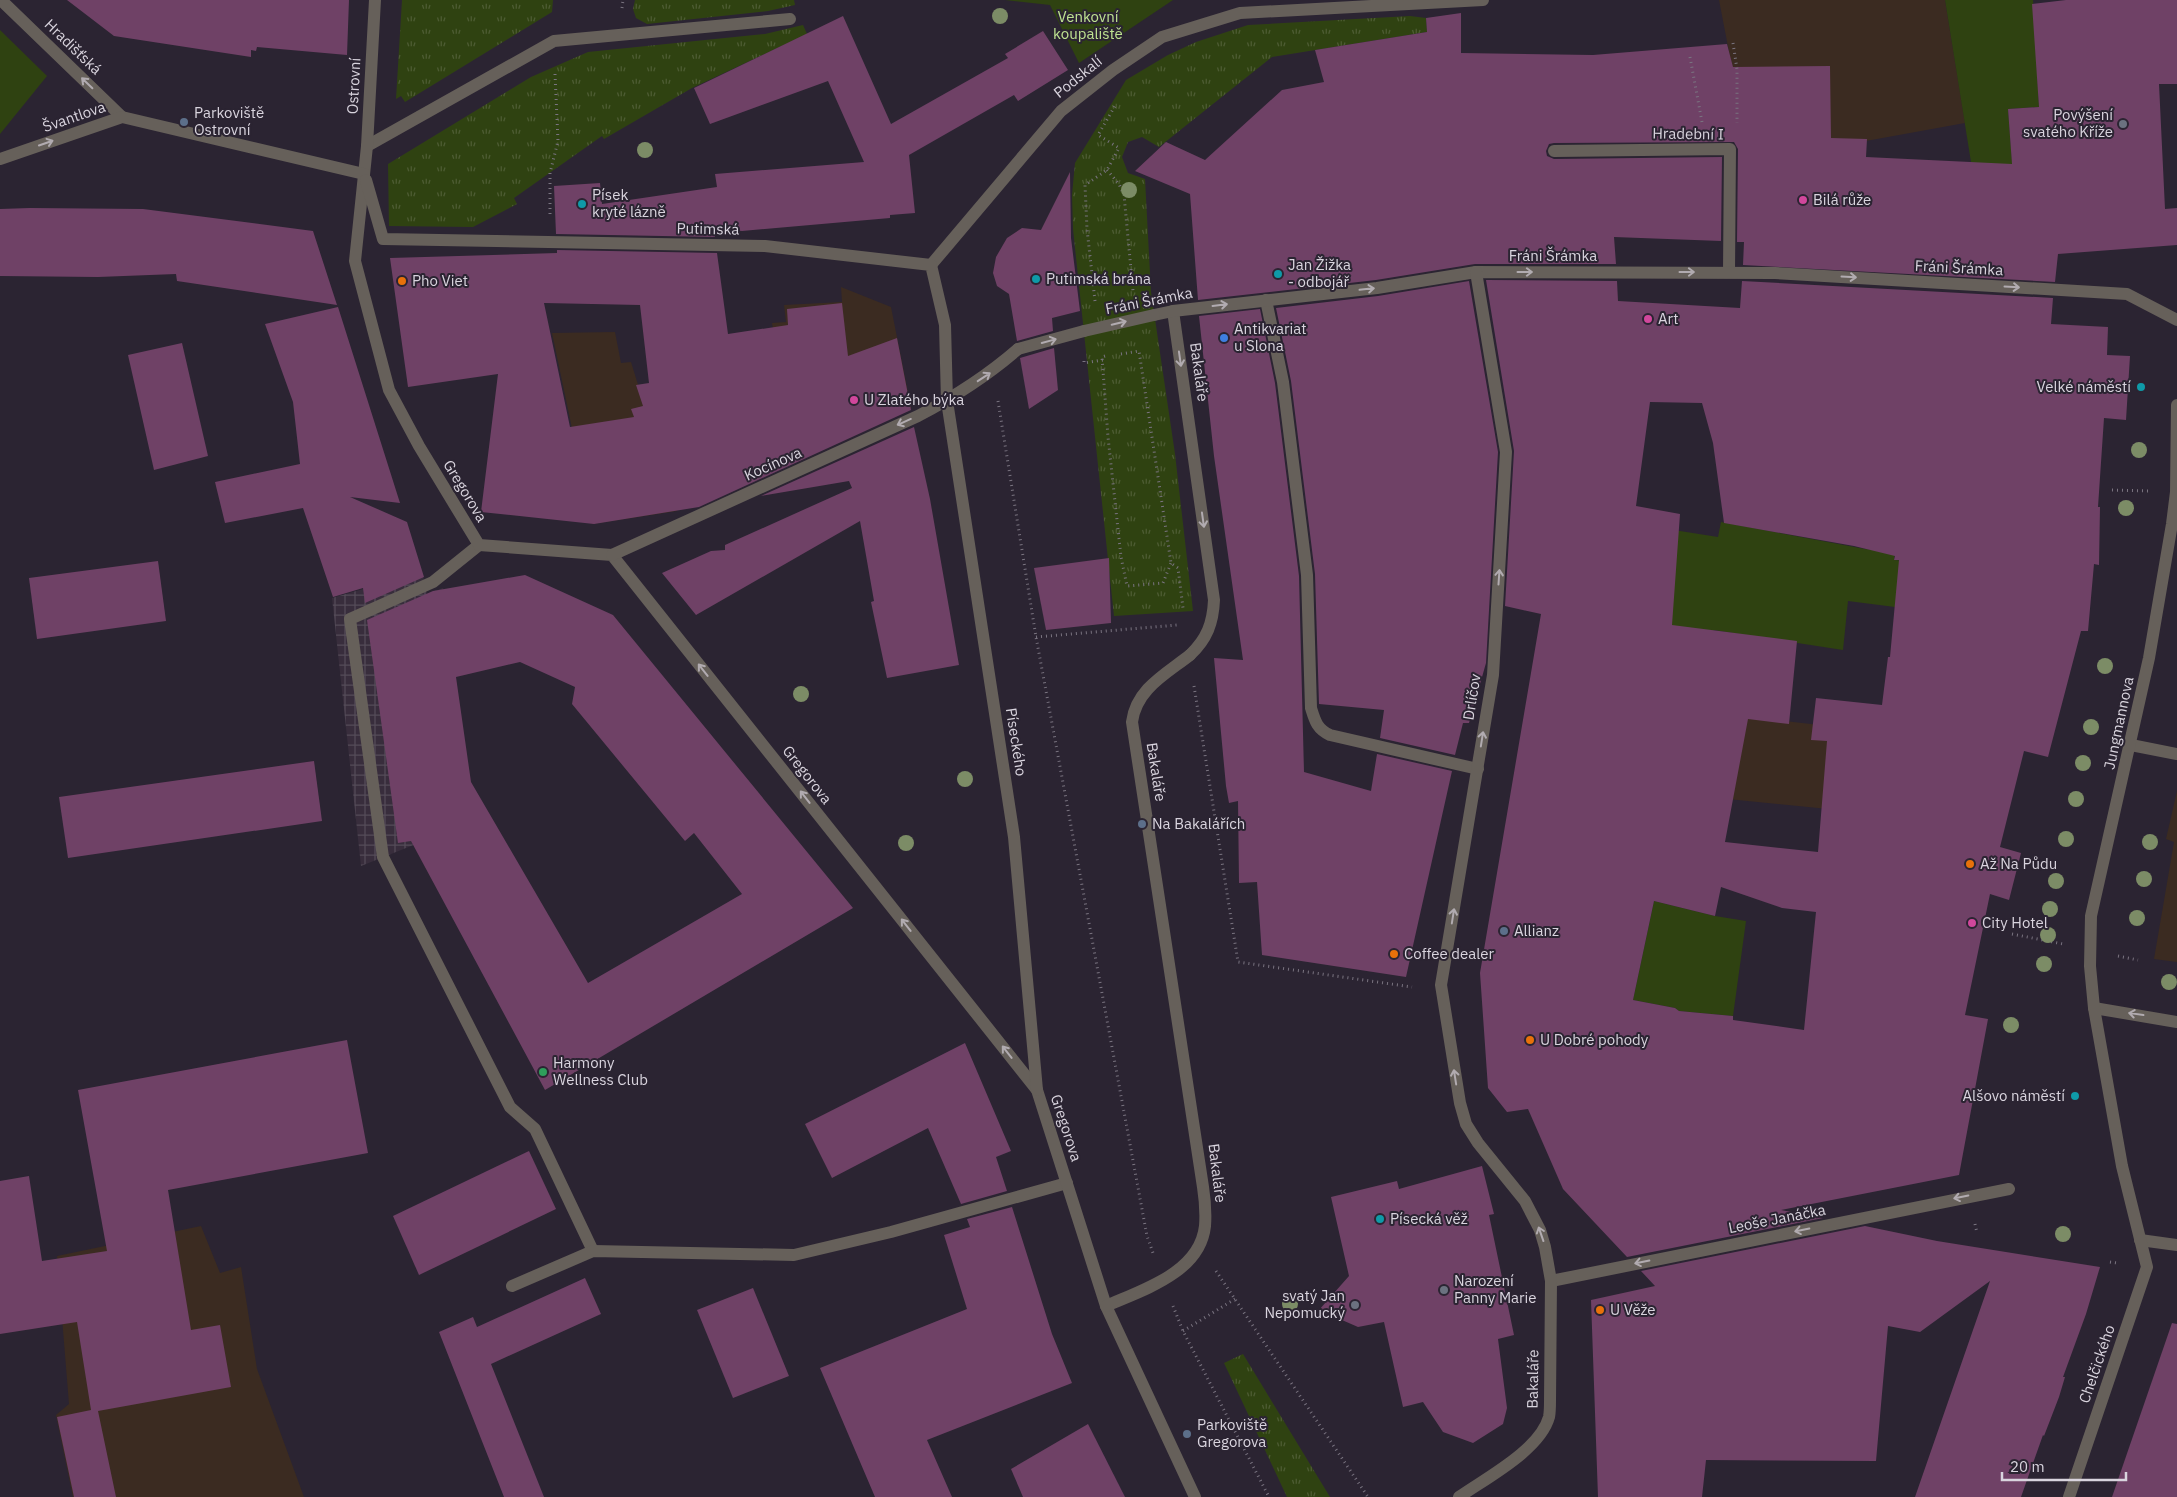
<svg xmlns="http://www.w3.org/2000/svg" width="2177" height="1497" viewBox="0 0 2177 1497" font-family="'IBM Plex Sans',sans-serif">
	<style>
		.commercial { fill: #3b2b21 }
		.industrial { fill: url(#industrial-grid) }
		.grass { fill: url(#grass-tufts) }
		.green { fill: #2f4211 }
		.building { fill: #6f4166; fill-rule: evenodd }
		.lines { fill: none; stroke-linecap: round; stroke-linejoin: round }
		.path { stroke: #7a7480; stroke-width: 3; stroke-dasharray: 1 4; stroke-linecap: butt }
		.service { stroke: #66605a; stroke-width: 12 }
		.pedestrian { stroke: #66605a; stroke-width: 12 }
		.minor { stroke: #66605a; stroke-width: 12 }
		.pedestrian-bridge { stroke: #66605a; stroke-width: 12 }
		.tree { fill: #7c8c66 }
		.oneway { stroke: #b1abb0 }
		.service-dot { fill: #5c6f8a; stroke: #2b2432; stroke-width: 2 }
		.worship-dot { fill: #6b7280; stroke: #2b2432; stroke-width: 2 }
		.hotel-dot { fill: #d1479c; stroke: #2b2432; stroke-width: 2 }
		.culture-dot { fill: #0f9aa8; stroke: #2b2432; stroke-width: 2 }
		.food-dot { fill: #e8710a; stroke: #2b2432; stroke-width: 2 }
		.shop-dot { fill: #3f7fe0; stroke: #2b2432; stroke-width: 2 }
		.leisure-dot { fill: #2e9e5b; stroke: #2b2432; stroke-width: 2 }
		.labels { text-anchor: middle; stroke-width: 4; stroke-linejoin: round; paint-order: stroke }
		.park-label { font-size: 15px; fill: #bee291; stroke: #2b2432 }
		.street-label { font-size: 15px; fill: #d9d4de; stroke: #2b2432 }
		.poi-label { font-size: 15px; fill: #d9d4de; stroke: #2b2432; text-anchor: start }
	</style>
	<defs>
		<pattern id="industrial-grid" width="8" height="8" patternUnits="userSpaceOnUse" patternTransform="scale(1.25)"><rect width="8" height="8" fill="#382d3c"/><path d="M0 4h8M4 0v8" fill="none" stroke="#544b58"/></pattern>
		<pattern id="grass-tufts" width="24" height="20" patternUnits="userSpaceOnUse" patternTransform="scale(1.25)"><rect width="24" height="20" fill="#2f4211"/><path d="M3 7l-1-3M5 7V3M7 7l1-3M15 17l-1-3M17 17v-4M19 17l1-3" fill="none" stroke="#4d5c33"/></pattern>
	</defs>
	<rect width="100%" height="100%" fill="#2b2432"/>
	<g class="commercial">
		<polygon points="1719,0 1945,0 1965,123 1866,141 1742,141 1730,57"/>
		<polygon points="841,287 891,307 911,408 818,448 783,387 772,323 786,322 784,305 842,302"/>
		<polygon points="615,332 621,363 631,362 677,511 592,524 552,333"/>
		<polygon points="1697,711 1881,732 1828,809 1678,794"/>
		<polygon points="2177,791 2177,962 2154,959 2174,842 2166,839"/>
		<polygon points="201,1226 220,1273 241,1267 257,1369 304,1497 73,1497 56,1415 69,1404 57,1256"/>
	</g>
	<polygon class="industrial" points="422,572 427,594 443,588 452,635 416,844 361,866 332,598"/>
	<g class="grass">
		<polygon points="402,0 553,0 552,12 405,102 401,96 396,99"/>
		<polygon points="635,0 794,0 795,5 768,11 647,24 636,18 633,9"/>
		<polygon points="1410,16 1426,18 1427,32 1272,57 1159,147 1142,137 1128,142 1122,157 1128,173 1145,179 1151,292 1175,454 1193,611 1114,616 1073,229 1072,195 1075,163 1126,80 1168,55 1196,42 1248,25"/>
		<polygon points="803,25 807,34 692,88 604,139 602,136 514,198 517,204 473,227 389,226 388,164 531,77 588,52 765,34"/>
		<polygon points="1243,1354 1330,1497 1287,1497 1224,1363"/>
	</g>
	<g class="green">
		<polygon points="1005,0 1173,0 1079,63 1050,5"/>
		<polygon points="1945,0 2033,0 2039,107 2008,109 2013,174 1971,162"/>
		<polygon points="0,30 47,76 0,134"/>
		<polygon points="1721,522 1865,549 1895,552 1894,560 1918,562 1895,607 1848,601 1843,650 1714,630 1705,646 1631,600 1642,525 1718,537"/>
		<polygon points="1654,901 1715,916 1746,921 1733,1016 1679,1011 1675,1008 1633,1000"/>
	</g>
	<g class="building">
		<polygon points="67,0 349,0 347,55 257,47 256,51 251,50 251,57 114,36"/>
		<polygon points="2066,0 2177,0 2177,84 2159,84 2165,209 2177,208 2177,245 2058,254 2055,282 1743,265 1744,242 1737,242 1738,149 1734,142 1554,143 1549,144 1546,151 1547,156 1554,159 1722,157 1721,241 1614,237 1616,264 1475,264 1376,280 1198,300 1190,194 1135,171 1166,142 1205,160 1282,90 1324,82 1315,50 1427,32 1426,18 1461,13 1461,53 1593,55 1727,44 1733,67 1830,66 1831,138 1867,139 1866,157 2012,164 2008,109 2039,107 2032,4"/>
		<polygon points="843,16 891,124 1008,58 1005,54 1043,31 1068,70 1018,101 1014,95 909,155 915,213 890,215 890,218 742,231 713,228 715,237 556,234 554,186 600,183 602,204 717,187 715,174 864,162 828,81 710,124 694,88"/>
		<polygon points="1070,172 1071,238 1080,311 1052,318 1053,331 1017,341 1009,294 997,286 993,273 996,257 1007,238 1022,228 1041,230"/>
		<polygon points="30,208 143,209 313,231 337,305 177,281 176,274 98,277 0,276 0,209"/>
		<path d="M 557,250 L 717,253 L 728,334 L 788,325 L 787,309 L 842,303 L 848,356 L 897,338 L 911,410 L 699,507 L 594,524 L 481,512 L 498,374 L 408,387 L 390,258 L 557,253 ZM 544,303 L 640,305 L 649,383 L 636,385 L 643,406 L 631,409 L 634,417 L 570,427 Z"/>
		<path d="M 1486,280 L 1617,281 L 1618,301 L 1740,308 L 1742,281 L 2053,298 L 2051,324 L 2108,327 L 2107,355 L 2130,356 L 2126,420 L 2104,418 L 2098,507 L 2100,507 L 2099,565 L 2094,564 L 2088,631 L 2081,631 L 2048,757 L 2024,751 L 2000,847 L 2021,853 L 2009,900 L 1990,894 L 1965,1015 L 1988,1019 L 1959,1175 L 1781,1210 L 1823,1218 L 1627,1257 L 1563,1189 L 1528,1109 L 1507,1112 L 1488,1088 L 1480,973 L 1541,614 L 1505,606 L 1514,451 ZM 1650,402 L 1702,403 L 1713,443 L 1724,523 L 1854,546 L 1895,556 L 1894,560 L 1899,560 L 1890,657 L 1888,657 L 1882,705 L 1816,698 L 1811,740 L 1827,741 L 1818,852 L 1725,842 L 1748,719 L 1789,724 L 1797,641 L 1672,625 L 1680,514 L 1636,506 ZM 1721,887 L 1782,908 L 1816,912 L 1804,1030 L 1733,1020 L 1733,1016 L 1679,1011 L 1675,1008 L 1633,1000 L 1654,901 L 1715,916 Z"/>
		<polygon points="1469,281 1498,452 1486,663 1469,723 1463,723 1455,755 1380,738 1384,710 1319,704 1315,574 1291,381 1276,308 1378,296"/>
		<polygon points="338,307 400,503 350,497 407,522 424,577 365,603 363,588 333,597 303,508 225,523 215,482 300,464 293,402 265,324"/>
		<polygon points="1260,309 1275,383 1299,576 1304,772 1371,791 1377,754 1452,771 1406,977 1262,955 1257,882 1239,883 1238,801 1229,803 1226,786 1214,658 1243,660 1214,456 1199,316"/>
		<polygon points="182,343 208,456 154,470 128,355"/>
		<polygon points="1054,348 1058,390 1029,409 1020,358"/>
		<polygon points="914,427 930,499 959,665 887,678 871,602 874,601 860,521 696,615 662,573 711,551 725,550 725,545 852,488 849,481 761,496"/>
		<polygon points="1109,558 1111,623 1046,630 1034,568"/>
		<polygon points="158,561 166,621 37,639 29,578"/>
		<path d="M 525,575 L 613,615 L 853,908 L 545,1090 L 411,841 L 398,843 L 367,620 L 433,591 ZM 520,662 L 575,687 L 572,704 L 685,841 L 694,833 L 742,894 L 588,983 L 471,782 L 456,677 Z"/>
		<polygon points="314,761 322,821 68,858 59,797"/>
		<polygon points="347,1040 368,1153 168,1190 191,1330 220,1325 231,1387 98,1411 116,1497 74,1497 57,1417 91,1410 77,1322 0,1334 0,1181 29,1176 42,1261 107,1251 78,1090"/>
		<polygon points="965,1043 1011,1151 996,1157 1007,1191 961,1204 928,1128 832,1178 805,1124"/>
		<polygon points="529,1151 556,1209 419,1275 393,1216"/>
		<polygon points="1482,1166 1494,1214 1489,1215 1514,1335 1498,1339 1507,1408 1503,1424 1473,1443 1443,1432 1423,1402 1403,1407 1384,1322 1358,1327 1319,1310 1349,1276 1331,1197 1397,1181 1399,1189"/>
		<polygon points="1012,1207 1052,1334 1072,1383 927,1440 952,1497 875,1497 820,1368 967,1309 944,1235 970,1227 967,1219"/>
		<polygon points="1865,1226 1937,1241 2100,1267 2086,1314 2063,1377 2065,1377 2059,1397 2044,1436 2043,1435 2021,1497 1915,1497 1990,1281 1920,1332 1888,1326 1876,1461 1706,1460 1702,1497 1598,1497 1591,1300 1655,1286 1641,1271"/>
		<polygon points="585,1278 601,1314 491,1364 544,1497 504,1497 439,1332 473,1317 477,1327"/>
		<polygon points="753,1288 789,1376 733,1398 697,1310"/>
		<polygon points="2172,1323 2177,1324 2177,1497 2112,1497"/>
		<polygon points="1088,1424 1125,1497 1023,1497 1011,1469"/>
	</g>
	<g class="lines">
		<g class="path">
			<polyline points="622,8 623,0"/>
			<polyline points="1733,43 1737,69 1737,123"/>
			<polyline points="1690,57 1702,122"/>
			<polyline points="1107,170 1119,184 1124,195 1133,291"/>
			<polyline points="550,214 550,173 558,141 555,74"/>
			<polyline points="1095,301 1087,229 1085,185 1107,170 1119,148 1098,135 1115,106"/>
			<polyline points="1121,354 1139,351 1171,563 1178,568 1183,608"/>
			<polyline points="1105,356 1102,357 1108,437 1121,557 1127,586 1163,583 1171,563"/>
			<polyline points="1084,361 1084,363 1103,360"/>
			<polyline points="998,401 1036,637 1147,1236 1153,1253"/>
			<polyline points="2112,490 2149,491"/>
			<polyline points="1036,637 1177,625"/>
			<polyline points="1194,686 1238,962 1412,987"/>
			<polyline points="2012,934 2063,944"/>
			<polyline points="2118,956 2138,960"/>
			<polyline points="1975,1224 1977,1233"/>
			<polyline points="2110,1262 2117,1263"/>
			<polyline points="1216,1271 1368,1497"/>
			<polyline points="1173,1306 1183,1331 1269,1497"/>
			<polyline points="1183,1331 1235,1299"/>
		</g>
		<g class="service">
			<polyline points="367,146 554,41 790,19"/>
			<polyline points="479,545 433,582 350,619 383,857 510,1107 535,1129 593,1251"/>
			<polyline points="2131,745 2177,754"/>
			<polyline points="512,1286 593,1251 794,1255 891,1232 1067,1183"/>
		</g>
		<g class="pedestrian">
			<polyline points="1554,151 1730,149 1729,272"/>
			<polyline points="931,265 1061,111 1113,70 1162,37 1240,13 1483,0"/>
			<path d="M 1266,300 L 1283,382 L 1307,575 L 1311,708 C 1315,721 1317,729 1330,735 L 1478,769"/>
			<path d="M 1173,311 L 1214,600 C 1213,623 1207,639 1190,655"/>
			<polyline points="1154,315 1173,311 1377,288 1476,272 1775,273 2127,294 2177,320"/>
			<polyline points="1018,349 1084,331"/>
			<polyline points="1551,1281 2009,1189"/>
			<path d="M 1459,1497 C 1486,1478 1540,1450 1549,1417 C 1550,1412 1550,1406 1550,1401 L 1551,1281 L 1545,1247 L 1540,1230 L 1525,1201 L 1478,1143 L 1466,1124 L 1460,1103 L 1441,985 L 1493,675 L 1506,452 L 1476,272"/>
		</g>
		<g class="minor">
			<polyline points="1,0 122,117"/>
			<polyline points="375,0 367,146 355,261 389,390 419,446 479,545 612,555 1037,1090 1106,1306 1195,1497"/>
			<polyline points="0,159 122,117 364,174"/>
			<polyline points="366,180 383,239 765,246 931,265 945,325 947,401 1014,837 1037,1090"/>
			<path d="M 612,555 L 918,416 C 954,397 987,376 1018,349"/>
			<polyline points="2094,1008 2177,1022"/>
			<polyline points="2140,1240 2177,1245"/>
			<path d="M 1106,1306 C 1142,1290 1200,1273 1205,1226 C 1206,1213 1205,1200 1203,1187 L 1132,722 C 1136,689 1166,674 1190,655"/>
			<polyline points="2069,1497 2147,1267 2122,1166 2094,1008 2090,966 2091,916 2149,658 2172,524 2176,492 2177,405"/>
		</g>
		<polyline class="pedestrian-bridge" points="1084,331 1154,315"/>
	</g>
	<g class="tree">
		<circle cx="1000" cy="16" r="8"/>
		<circle cx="645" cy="150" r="8"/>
		<circle cx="1129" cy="190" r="8"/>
		<circle cx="2139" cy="450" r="8"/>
		<circle cx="2126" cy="508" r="8"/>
		<circle cx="2105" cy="666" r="8"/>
		<circle cx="801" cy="694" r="8"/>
		<circle cx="2091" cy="727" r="8"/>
		<circle cx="2083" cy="763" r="8"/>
		<circle cx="965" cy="779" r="8"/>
		<circle cx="2076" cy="799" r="8"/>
		<circle cx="2066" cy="839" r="8"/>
		<circle cx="2150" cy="842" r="8"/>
		<circle cx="906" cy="843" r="8"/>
		<circle cx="2144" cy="879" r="8"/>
		<circle cx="2056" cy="881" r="8"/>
		<circle cx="2050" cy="909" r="8"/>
		<circle cx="2137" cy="918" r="8"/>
		<circle cx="2048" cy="935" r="8"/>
		<circle cx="2044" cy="964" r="8"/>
		<circle cx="2169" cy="982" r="8"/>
		<circle cx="2011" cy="1025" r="8"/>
		<circle cx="2063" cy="1234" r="8"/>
		<circle cx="1290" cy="1304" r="8"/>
	</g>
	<defs><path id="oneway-shaft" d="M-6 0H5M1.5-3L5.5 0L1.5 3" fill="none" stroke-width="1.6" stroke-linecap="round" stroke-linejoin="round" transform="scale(1.25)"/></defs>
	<g class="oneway">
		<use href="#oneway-shaft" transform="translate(87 83) rotate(-136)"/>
		<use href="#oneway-shaft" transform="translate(46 143) rotate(-19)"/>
		<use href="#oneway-shaft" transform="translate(1525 272)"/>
		<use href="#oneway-shaft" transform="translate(1687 272)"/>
		<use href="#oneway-shaft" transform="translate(1849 277) rotate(3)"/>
		<use href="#oneway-shaft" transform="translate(2012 287) rotate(3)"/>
		<use href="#oneway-shaft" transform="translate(1367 289) rotate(-6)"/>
		<use href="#oneway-shaft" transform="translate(1220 305) rotate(-7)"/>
		<use href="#oneway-shaft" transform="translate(1119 323) rotate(-13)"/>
		<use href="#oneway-shaft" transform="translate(1049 341) rotate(-15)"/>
		<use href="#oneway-shaft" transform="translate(1180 359) rotate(82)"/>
		<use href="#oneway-shaft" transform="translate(984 377) rotate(-33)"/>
		<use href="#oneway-shaft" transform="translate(904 422) rotate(156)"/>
		<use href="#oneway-shaft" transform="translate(1203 520) rotate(82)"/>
		<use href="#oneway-shaft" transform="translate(1499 577) rotate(-86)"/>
		<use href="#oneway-shaft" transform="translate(703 670) rotate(-128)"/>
		<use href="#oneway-shaft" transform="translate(1482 739) rotate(-81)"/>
		<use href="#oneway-shaft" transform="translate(805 797) rotate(-128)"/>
		<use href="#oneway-shaft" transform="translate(1453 916) rotate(-81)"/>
		<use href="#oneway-shaft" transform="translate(906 925) rotate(-128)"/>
		<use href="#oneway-shaft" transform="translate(2136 1014) rotate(-172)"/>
		<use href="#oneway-shaft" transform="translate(1007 1052) rotate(-128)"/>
		<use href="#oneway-shaft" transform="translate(1455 1077) rotate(-99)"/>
		<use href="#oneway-shaft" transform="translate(1961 1197) rotate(168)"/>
		<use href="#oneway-shaft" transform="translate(1802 1230) rotate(169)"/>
		<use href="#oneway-shaft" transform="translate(1541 1234) rotate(-109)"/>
		<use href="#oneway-shaft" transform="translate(1642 1262) rotate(169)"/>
	</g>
	<g class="service-dot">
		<circle cx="184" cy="122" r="5"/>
		<circle cx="1142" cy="824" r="5"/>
		<circle cx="1504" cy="931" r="5"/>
		<circle cx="1187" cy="1434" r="5"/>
	</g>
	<g class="worship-dot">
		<circle cx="2123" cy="124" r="5"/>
		<circle cx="1444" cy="1290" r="5"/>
		<circle cx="1355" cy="1305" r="5"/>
	</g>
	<g class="hotel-dot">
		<circle cx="1803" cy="200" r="5"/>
		<circle cx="1648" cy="319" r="5"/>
		<circle cx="854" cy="400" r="5"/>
		<circle cx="1972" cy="923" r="5"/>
	</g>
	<g class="culture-dot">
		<circle cx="582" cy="204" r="5"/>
		<circle cx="1278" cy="274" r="5"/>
		<circle cx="1036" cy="279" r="5"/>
		<circle cx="2141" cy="387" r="5"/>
		<circle cx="2075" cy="1096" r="5"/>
		<circle cx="1380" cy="1219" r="5"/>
	</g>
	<g class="food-dot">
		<circle cx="402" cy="281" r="5"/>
		<circle cx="1970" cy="864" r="5"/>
		<circle cx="1394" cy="954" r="5"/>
		<circle cx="1530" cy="1040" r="5"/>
		<circle cx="1600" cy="1310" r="5"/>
	</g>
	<circle class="shop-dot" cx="1224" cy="338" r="5"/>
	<circle class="leisure-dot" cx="543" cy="1072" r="5"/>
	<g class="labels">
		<g class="park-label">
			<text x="1088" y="22">Venkovní<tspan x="1088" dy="17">koupaliště</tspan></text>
		</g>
		<g class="street-label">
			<text transform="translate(73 47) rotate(44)" y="5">Hradišťská</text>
			<text transform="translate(1078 77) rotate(-39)" y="5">Podskalí</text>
			<text transform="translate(354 86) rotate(-87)" y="5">Ostrovní</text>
			<text transform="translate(74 117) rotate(-19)" y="5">Švantlova</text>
			<text transform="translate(1688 134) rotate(1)" y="5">Hradební I</text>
			<text transform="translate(708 229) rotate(1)" y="5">Putimská</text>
			<text x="1553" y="261">Fráni Šrámka</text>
			<text transform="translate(1959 268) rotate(3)" y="5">Fráni Šrámka</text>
			<text transform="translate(1149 301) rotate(-11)" y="5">Fráni Šrámka</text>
			<text transform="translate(1199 372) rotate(82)" y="5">Bakaláře</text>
			<text transform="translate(773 464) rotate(-24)" y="5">Kocínova</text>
			<text transform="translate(465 491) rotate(59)" y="5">Gregorova</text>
			<text transform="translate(1472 697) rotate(-81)" y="5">Drlíčov</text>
			<text transform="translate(2119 723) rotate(-78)" y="5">Jungmannova</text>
			<text transform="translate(1016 742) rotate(81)" y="5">Píseckého</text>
			<text transform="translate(1156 772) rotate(81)" y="5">Bakaláře</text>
			<text transform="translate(807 775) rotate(52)" y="5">Gregorova</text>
			<text transform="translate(1066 1128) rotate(72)" y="5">Gregorova</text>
			<text transform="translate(1217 1173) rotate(83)" y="5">Bakaláře</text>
			<text transform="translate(1777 1219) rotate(-11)" y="5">Leoše Janáčka</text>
			<text transform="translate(2097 1364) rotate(-71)" y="5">Chelčického</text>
			<text transform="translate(1533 1379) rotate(-89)" y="5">Bakaláře</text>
		</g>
		<g class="poi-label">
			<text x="194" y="118">Parkoviště<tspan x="194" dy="17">Ostrovní</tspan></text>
			<text x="2113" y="120" text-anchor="end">Povýšení<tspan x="2113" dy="17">svatého Kříže</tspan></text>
			<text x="592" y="200">Písek<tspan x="592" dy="17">kryté lázně</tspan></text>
			<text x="1813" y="205">Bilá růže</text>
			<text x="1288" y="270">Jan Žižka<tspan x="1288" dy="17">- odbojář</tspan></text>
			<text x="1046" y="284">Putimská brána</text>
			<text x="412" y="286">Pho Viet</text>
			<text x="1658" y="324">Art</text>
			<text x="1234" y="334">Antikvariat<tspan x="1234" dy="17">u Slona</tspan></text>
			<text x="2131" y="392" text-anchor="end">Velké náměstí</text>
			<text x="864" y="405">U Zlatého býka</text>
			<text x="1152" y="829">Na Bakalářích</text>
			<text x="1980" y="869">Až Na Půdu</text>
			<text x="1982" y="928">City Hotel</text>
			<text x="1514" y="936">Allianz</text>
			<text x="1404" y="959">Coffee dealer</text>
			<text x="1540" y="1045">U Dobré pohody</text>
			<text x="553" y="1068">Harmony<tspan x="553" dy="17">Wellness Club</tspan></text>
			<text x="2065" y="1101" text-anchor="end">Alšovo náměstí</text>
			<text x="1390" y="1224">Písecká věž</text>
			<text x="1454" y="1286">Narození<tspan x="1454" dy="17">Panny Marie</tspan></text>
			<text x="1345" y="1301" text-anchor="end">svatý Jan<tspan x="1345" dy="17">Nepomucký</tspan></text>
			<text x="1610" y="1315">U Věže</text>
			<text x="1197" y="1430">Parkoviště<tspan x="1197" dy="17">Gregorova</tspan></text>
		</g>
	</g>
	<path d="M2002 1472v8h124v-8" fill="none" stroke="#d9d4de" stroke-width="2.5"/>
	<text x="2010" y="1472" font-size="15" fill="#d9d4de" stroke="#2b2432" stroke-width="4" paint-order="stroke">20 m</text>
</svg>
